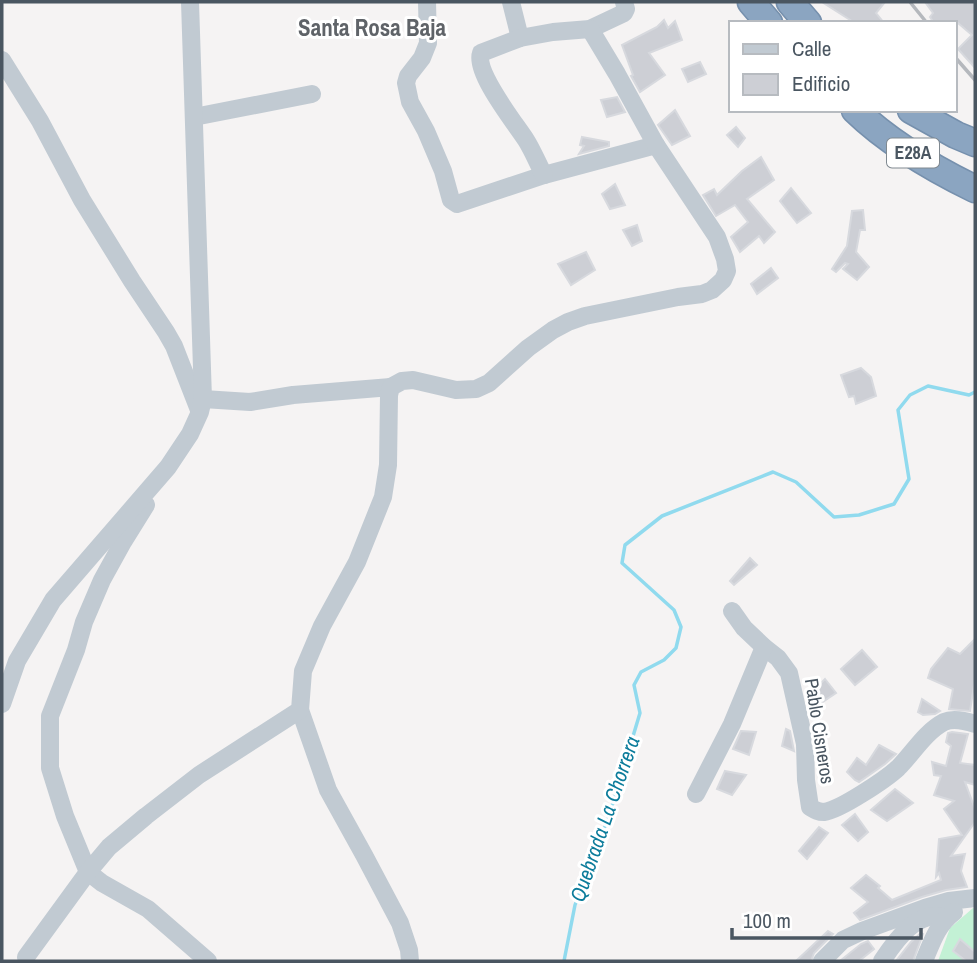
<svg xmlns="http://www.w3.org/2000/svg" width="977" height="963" viewBox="0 0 977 963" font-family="'Archivo Narrow',sans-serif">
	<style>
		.green { fill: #c3f1d5 }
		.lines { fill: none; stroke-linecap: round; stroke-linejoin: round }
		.stream { stroke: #90daee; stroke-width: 3.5 }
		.building { fill: #cdcfd5; stroke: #d7d9de; stroke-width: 2 }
		.highway-casing { stroke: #7690ad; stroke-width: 29 }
		.minor { stroke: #c1cad2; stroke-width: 18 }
		.highway { stroke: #8ba5c1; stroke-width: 26 }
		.rail { stroke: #b5b8bd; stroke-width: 3.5 }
		.labels { text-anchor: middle; stroke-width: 6; stroke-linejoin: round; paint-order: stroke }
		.shield { fill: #fff; stroke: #808990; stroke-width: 2 }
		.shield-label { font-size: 18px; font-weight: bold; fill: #4a5661 }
		.street-label { font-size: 19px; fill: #4a5661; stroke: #fff }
		.water-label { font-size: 21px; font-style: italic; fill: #0c7c9b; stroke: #fff }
		.quarter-label { font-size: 23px; font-weight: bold; fill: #5f6368; stroke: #fff }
	</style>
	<rect width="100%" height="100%" fill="#f5f3f3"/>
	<polygon class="green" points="973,908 975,909 975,961 938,961 950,928"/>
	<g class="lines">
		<polyline class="stream" points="564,961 575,905 609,816 640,713 634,685 641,672 664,660 676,648 681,627 674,610 622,563 625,545 662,516 773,472 796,482 834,517 859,515 894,504 909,479 898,410 910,395 928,386 969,395 975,392"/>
	</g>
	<g class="building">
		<polygon points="822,2 885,2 876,13 884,23 855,23"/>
		<polygon points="925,2 975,2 975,68 958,49 972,35 958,23 934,23 930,17 933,13"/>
		<polygon points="664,20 668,28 675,21 682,40 649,53 665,75 640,92 631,76 633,75 622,45 657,27"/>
		<polygon points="700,62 706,74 688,82 682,69"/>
		<polygon points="617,97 625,112 607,117 601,100"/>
		<polygon points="675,110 690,136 672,145 658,125"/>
		<polygon points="736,127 745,138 738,147 727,135"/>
		<polygon points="582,137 609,142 609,146 579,154 584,146 580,145"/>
		<polygon points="761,157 774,180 747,199 775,232 764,243 759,236 740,252 731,237 748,222 735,205 716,216 703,195 714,189 717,195 742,171"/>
		<polygon points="615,184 625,205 610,209 602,194"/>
		<polygon points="791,188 811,213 797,223 780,201"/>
		<polygon points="863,210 865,230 860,230 856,252 869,267 857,280 843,269 848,264 845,263 836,272 832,269 847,246 852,211"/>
		<polygon points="637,225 642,241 632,246 623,230"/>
		<polygon points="586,252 595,270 571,285 558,264"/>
		<polygon points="771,268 778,278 757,294 751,284"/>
		<polygon points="861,368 871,377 876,396 856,404 854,396 849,397 841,375"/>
		<polygon points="750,558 757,565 734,585 730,581"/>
		<polygon points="975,639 975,679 970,711 949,709 953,689 928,678 931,669 948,648 960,654"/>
		<polygon points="862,650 877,667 855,685 841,669"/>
		<polygon points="825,679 836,693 809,711 806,698"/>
		<polygon points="922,699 940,711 935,714 923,715 918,712"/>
		<polygon points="786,729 790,731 794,751 782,746"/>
		<polygon points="741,731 756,732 749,755 733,749"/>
		<polygon points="952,732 968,734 960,763 975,765 975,785 965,782 975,809 975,822 951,856 965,854 961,871 967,887 946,890 922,897 860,920 854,913 868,902 851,888 866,875 880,886 878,888 892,900 941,880 939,873 936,877 939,839 962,835 944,809 954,801 934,795 941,776 934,775 932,762 946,766 951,746 946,742 948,733"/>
		<polygon points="879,745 896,754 885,764 859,782 855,780 847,772 857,758 866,765"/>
		<polygon points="725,771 746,775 732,795 717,789"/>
		<polygon points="895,789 913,803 887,821 871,810"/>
		<polygon points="855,814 868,832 858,841 842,825"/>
		<polygon points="819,827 828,833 807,859 799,851"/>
		<polygon points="828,931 833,934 814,953 811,961 796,961"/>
		<polygon points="921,933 923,934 913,961 896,961 911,942"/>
		<polygon points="960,939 975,952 975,961 966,961 953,951"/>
		<polygon points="868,941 874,949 859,961 840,961 861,944"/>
	</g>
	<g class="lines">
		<defs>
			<g id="highway">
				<polyline points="751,2 769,23"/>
				<polyline points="790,2 808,23"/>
				<path d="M 855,110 C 888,142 934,169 975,189"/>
				<polyline points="911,110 956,135 975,143"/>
			</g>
		</defs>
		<use href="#highway" class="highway-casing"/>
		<g class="minor">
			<polyline points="427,2 428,43 422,58 408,76 406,83 410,102 426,131 443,171 451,200 457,204 544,175 656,145"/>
			<polyline points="511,2 520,38"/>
			<polyline points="2,60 40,121 82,200 132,281 166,332 174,346 199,410"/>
			<polyline points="194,117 312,94"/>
			<path d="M 544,175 C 538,164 533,151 526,140 C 515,123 474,72 481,53 L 520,38 L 553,32 L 590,29 L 624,13 L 626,9 L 624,2"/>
			<polyline points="203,399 250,402 293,395 391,387"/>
			<polyline points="146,505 123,542 102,580 84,622 76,650 50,716 50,768 65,816 88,872 102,883 148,909 208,961"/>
			<path d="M 732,611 L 744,628 L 764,647 L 778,658 L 789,673 L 805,744 L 806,780 L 810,807 C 815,810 818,812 824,812 C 840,810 886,779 898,768 C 913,753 925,732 944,722 C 953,718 966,721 975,724"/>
			<polyline points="2,704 17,661 53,600 168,467 190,434 200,412 203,399 190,2"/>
			<polyline points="300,710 328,790 364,855 400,923 409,950 410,961"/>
			<polyline points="696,794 732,724 764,647"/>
			<polyline points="26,957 88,872 109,847 146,816 199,775 300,710 303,671 322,626 357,562 383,497 388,465 389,395 391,387 402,381 413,380 456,390 476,389 489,383 528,348 553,330 568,322 585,316 678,297 702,294 712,290 723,280 727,271 725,259 717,237 656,145 617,74 590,29"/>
			<polyline points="822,961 843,940 862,931 925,908 949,901 975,898"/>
			<path d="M 882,961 C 895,941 918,908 946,918"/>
			<path d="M 924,961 C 932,942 937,925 954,912"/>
		</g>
		<use href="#highway" class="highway"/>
		<g class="rail">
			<polyline points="910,2 927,23"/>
			<polyline points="954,56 975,80"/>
		</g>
	</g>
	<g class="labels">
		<rect class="shield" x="887" y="138.5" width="52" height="29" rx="5"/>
		<g class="shield-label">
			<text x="913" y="159">E28A</text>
		</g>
		<g class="street-label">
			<text transform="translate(820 731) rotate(81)" y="7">Pablo Cisneros</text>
		</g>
		<g class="water-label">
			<text transform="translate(605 819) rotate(-71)" y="7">Quebrada La Chorrera</text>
		</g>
		<g class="quarter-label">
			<text x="372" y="36">Santa Rosa Baja</text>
		</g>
	</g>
	<rect width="977" height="963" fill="none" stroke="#4a5661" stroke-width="7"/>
	<rect x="729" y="21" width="228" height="91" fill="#ffffff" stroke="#b7bbc0" stroke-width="2"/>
	<rect x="743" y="44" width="35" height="10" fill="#c1cad2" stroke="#b7bbc0" stroke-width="2"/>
	<text x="792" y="56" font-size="21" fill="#4a5661">Calle</text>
	<rect x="743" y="74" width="35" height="21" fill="#cdcfd5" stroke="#b7bbc0" stroke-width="2"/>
	<text x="792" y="91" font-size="21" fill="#4a5661">Edificio</text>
	<path d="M732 928v10h189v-10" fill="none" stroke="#4a5661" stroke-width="3.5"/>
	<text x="743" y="928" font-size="21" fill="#4a5661" stroke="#ffffff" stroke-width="5" paint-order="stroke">100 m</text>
</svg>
